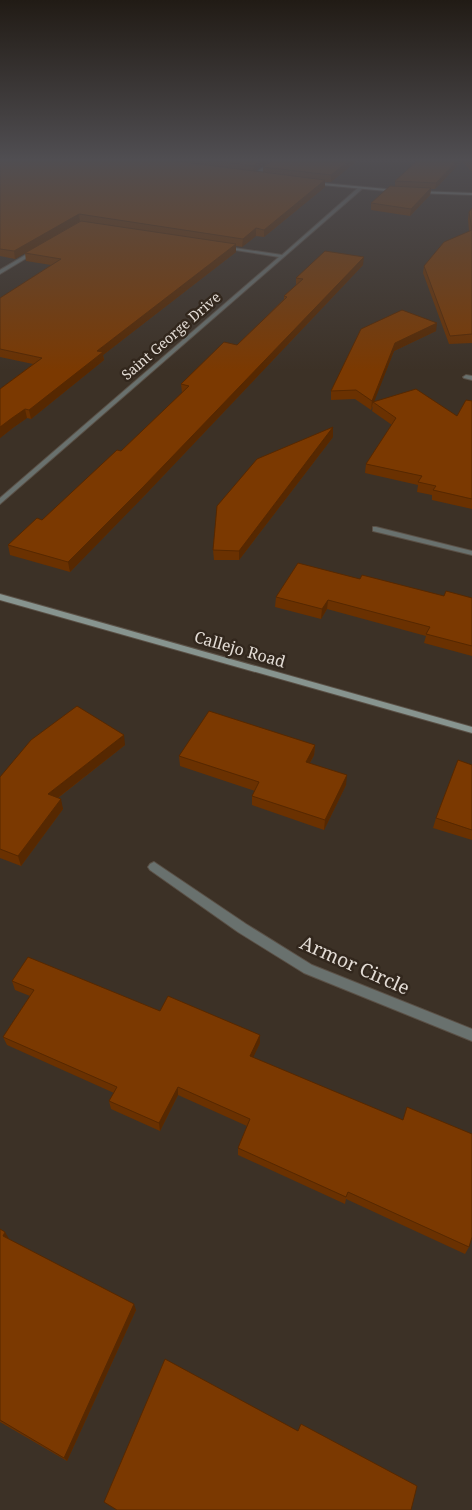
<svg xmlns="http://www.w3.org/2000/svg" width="472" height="1510" viewBox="0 0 472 1510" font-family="'Noto Serif',serif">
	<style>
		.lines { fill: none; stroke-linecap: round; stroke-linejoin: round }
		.street-casing { stroke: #5a5046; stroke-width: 2 }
		.secondary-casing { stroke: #5a5046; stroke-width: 2 }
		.street { fill: #69716e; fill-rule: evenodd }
		.secondary { fill: #87948f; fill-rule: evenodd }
		.wall { fill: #6a3101 }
		.shaded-wall { fill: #562801 }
		.building { fill: #7b3901; stroke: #562801 }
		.labels { text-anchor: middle; stroke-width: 5; stroke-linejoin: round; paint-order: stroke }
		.far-street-label { font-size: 14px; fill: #e3dcd5; stroke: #32271d }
		.street-label { font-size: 16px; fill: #e3dcd5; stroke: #32271d }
		.near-street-label { font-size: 19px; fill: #e3dcd5; stroke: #32271d }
	</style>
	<rect width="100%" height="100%" fill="#3c3126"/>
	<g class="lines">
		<defs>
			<g id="street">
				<polygon points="274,160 279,160 255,177 253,177 253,175"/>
				<polygon points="358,188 362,189 0,504 0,498 279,257 223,248 221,246 282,255"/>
				<polygon points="34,250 38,251 0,274 0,270"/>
				<polygon points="466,375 472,376 472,380 464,378 463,377"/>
				<polygon points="373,527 376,527 472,551 472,555 373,531"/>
				<polygon points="154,862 246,924 312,965 472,1029 472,1041 304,973 238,932 150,870 148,867 150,864"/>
			</g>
			<g id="secondary">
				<polygon points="312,182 397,190 399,191 397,192 311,184"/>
				<polygon points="417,191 472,193 472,195 415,193"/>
				<polygon points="0,594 472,727 472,733 0,600"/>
			</g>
		</defs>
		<use href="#street" class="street-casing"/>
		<use href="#secondary" class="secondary-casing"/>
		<use href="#street" class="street"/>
		<use href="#secondary" class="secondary"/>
	</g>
	<g class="wall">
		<polygon points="0,160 271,160 255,171 263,172 263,167 273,160 358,160 331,182 325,182 325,187 264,237 256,236 242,247 236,246 236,252 103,355 104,360 31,419 27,418 14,427 0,438 0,389 33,364 0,357 0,298 51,265 26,261 25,253 15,259 0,256"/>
		<polygon points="418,160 472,160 472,172 462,161 435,189 431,189 430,195 410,216 371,210 371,203 395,186 395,181"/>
		<polygon points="472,208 472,343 449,344 423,273 424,266 469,231 468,219 469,212"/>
		<polygon points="363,265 145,495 70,572 10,555 8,545 42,520 121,451 182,393 181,384 237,345 284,299 284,296 296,285 296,278"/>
		<polygon points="361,329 436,331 394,351 374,401 457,416 472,401 472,509 432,500 432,495 417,492 418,485 365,473 366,464 392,425 372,411 373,406 371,410 355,399 331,400 331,391"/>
		<polygon points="333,437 239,560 214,560 213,550"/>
		<polygon points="360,579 444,596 472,598 472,656 424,643 426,636 327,609 321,619 275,607 276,597"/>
		<polygon points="125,745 58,798 63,809 21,866 0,858 0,777"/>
		<polygon points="315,745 314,755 310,763 346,785 324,830 252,805 252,796 255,791 180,766 179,756"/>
		<polygon points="472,765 472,840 433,828 436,818"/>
		<polygon points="12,981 160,1011 260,1043 253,1057 469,1247 465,1254 346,1199 345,1204 238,1155 238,1148 247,1126 178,1095 160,1131 111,1109 109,1101 114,1093 7,1045 3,1037 30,996 15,990"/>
		<polygon points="0,1229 9,1239 136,1310 67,1461 0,1422"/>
	</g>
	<g class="shaded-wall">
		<polygon points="261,160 271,160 253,172 254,166"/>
		<polygon points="350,160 358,160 331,182 331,175"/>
		<polygon points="458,160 463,160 435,189 436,183"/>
		<polygon points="325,180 325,187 264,237 264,230"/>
		<polygon points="431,188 430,195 410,216 411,209"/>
		<polygon points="79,214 80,221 15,259 14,251"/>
		<polygon points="256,228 256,236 242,247 243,239"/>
		<polygon points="236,244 236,252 103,355 104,360 31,419 29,410 97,351"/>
		<polygon points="364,257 363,265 145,495 70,572 68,562"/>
		<polygon points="437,323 436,331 394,351 374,402 373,402 371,410 372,401 395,343"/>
		<polygon points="25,409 27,418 14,427 0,438 0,427 12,418"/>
		<polygon points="333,427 333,437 239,560 239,551"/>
		<polygon points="328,600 327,609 321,619 322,609"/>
		<polygon points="124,735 125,745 50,804 48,794"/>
		<polygon points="315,745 314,755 305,772 306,762"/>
		<polygon points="347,775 346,785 324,830 325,820"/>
		<polygon points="61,799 63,809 21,866 18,856"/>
		<polygon points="260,1035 260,1043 250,1064 250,1056"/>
		<polygon points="178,1087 178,1095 160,1131 159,1123"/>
		<polygon points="5,1232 9,1239 3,1236"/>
		<polygon points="134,1304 136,1310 67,1461 64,1458"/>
	</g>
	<g class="building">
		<polygon points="0,160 168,160 325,180 264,230 256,228 243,239 79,214 14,251 0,249"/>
		<polygon points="210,160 261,160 254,166"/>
		<polygon points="273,160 350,160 331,175 263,167"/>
		<polygon points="418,160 458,160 436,183 395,181"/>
		<polygon points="390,186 431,188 411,209 371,203"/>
		<polygon points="472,208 472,334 450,336 424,266 444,242 472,230 469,212"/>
		<polygon points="81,221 236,244 97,351 103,352 29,410 25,409 12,418 0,427 0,389 42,358 0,349 0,298 61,259 25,253"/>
		<polygon points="325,251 364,257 144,486 68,562 8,545 37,518 42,520 117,450 121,451 189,386 181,384 224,342 237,345 287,297 284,296 303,279 296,278"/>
		<polygon points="402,310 437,323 395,343 372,401 356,390 331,391 361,329"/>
		<polygon points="416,389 457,416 466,400 472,401 472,499 433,490 436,486 418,482 422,476 366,464 396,418 373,402"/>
		<polygon points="333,427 239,551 213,550 217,506 257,459"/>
		<polygon points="298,563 360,579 362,575 444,596 446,591 472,598 472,646 426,634 430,627 328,600 322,609 276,597"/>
		<polygon points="77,706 124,735 48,794 61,799 18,856 0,849 0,777 31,740"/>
		<polygon points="209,711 315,745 306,762 347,775 325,820 252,796 259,782 179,756"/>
		<polygon points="458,760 472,765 472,830 436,818"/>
		<polygon points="28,957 160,1011 168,996 260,1035 250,1056 403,1120 407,1107 472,1134 472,1237 469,1247 348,1192 346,1197 238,1148 250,1119 178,1087 159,1123 109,1101 117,1087 3,1037 34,990 12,981"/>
		<polygon points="0,1229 5,1232 3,1236 134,1304 64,1458 0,1420"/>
		<polygon points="165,1359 298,1431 301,1424 417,1486 411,1510 117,1510 104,1502"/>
	</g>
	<linearGradient id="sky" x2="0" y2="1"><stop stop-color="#211b15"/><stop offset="0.43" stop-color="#504e52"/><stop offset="1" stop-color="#504e52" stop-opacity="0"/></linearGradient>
	<rect width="472" height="371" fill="url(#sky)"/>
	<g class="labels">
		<g class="far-street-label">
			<text transform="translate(171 336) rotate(-41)" y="5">Saint George Drive</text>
		</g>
		<g class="street-label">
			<text transform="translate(240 649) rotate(16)" y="6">Callejo Road</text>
		</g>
		<g class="near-street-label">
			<text transform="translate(355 965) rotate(24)" y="7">Armor Circle</text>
		</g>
	</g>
</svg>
